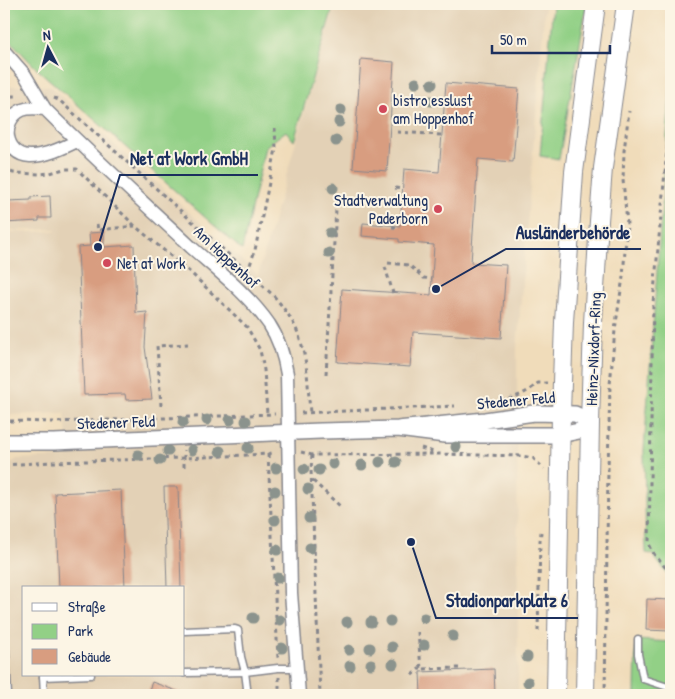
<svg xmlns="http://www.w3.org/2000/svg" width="675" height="699" viewBox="0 0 675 699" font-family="'Patrick Hand',sans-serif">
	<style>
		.built { fill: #e3d1b6; fill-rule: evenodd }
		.green { fill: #92d086; stroke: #568072 }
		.building { fill: #d89d80 }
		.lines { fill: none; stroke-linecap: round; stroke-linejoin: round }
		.service-casing { stroke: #86868c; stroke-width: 9 }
		.minor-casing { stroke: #86868c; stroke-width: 15 }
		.tertiary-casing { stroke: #86868c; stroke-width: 18 }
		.secondary-casing { stroke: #86868c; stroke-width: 20 }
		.path { stroke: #86868c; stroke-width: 3; stroke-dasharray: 4 4; stroke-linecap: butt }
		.service { stroke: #fff; stroke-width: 6 }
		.minor { stroke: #fff; stroke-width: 12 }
		.tertiary { stroke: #fff; stroke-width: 15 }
		.secondary { stroke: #fff; stroke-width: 18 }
		.tree { fill: #8b938d }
		.poi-dot { fill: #d1495b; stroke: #fcf5e5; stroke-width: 2 }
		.labels { text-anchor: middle; stroke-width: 4; stroke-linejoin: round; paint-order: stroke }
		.poi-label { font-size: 16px; fill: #1b2f5e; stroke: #fcf5e5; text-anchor: start }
		.street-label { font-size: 16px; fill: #1b2f5e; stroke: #fcf5e5 }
		.leader { fill: none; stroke: #1b2f5e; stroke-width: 2 }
		.callout-dot { fill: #1b2f5e; stroke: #fcf5e5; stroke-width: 2 }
		.callout-label { font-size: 18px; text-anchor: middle; font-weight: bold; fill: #1b2f5e; stroke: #fcf5e5; stroke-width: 4; stroke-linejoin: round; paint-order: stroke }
	</style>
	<rect width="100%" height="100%" fill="#fcf5e5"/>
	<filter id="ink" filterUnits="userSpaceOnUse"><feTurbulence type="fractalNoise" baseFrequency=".02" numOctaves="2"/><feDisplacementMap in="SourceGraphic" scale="10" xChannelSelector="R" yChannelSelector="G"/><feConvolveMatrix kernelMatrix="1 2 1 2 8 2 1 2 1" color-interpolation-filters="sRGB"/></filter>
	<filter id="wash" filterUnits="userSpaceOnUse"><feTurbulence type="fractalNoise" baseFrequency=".0096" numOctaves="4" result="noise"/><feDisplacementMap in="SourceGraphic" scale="20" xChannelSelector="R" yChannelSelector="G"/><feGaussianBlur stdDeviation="1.12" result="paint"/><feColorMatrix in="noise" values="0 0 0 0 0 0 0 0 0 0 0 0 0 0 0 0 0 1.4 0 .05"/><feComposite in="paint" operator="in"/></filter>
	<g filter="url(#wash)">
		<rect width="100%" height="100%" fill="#f0dcba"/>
		<path class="built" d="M 335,4 L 545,4 L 517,348 L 518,695 L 4,695 L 4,468 L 17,459 L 68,457 L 65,413 L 4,415 L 4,233 L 56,231 L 56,229 L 4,231 L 4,90 L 9,86 L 50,86 L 258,275 ZM 24,588 L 184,588 L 184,675 L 24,675 Z"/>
		<g class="green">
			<polygon points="4,4 334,4 294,141 286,131 265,147 242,250 35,67 4,34"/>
			<polygon points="553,4 587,4 559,159 540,156"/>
			<polygon points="671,80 671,579 652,554 646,553 644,450"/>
			<polygon points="636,640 671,642 671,695 635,695"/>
		</g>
		<g id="blocks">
			<g class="building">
				<polygon points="361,59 394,62 387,171 353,168"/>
				<polygon points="446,83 519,89 513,162 478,159 471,263 506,265 501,338 413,332 410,367 337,362 342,289 431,295 434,245 399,242 399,239 362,236 363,223 400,226 404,169 439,172"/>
				<polygon points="50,196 51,218 39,218 39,221 4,223 4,210 9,209 8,201 31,200 31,197"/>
				<polygon points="104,232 104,247 134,245 136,313 147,312 145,347 152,399 126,400 125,394 84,395 78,247 90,246 89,233"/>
				<polygon points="164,487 178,487 181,588 167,588"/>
				<polygon points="121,490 125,588 59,588 55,493"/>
				<polygon points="647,599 671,600 669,631 646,630"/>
				<polygon points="494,669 495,695 421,695 420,672"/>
				<polygon points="152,682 185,694 185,695 147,695"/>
			</g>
		</g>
	</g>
	<g filter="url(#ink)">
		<use href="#blocks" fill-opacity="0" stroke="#86868c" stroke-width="1"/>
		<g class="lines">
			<defs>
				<g id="service">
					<polyline points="4,620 8,695"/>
					<polyline points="184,631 235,629 238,630 241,657 245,672 184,673"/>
					<polyline points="638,639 638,654 643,679 671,688"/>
					<polyline points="43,675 44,695"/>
					<polyline points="43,677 91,675"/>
					<polyline points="245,695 247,688 245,672 278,668 298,668"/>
				</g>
				<g id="minor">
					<polyline points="4,51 25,75 45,109"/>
					<path d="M 77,141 C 63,148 46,156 30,156 C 4,155 0,120 22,110 C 29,107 37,108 45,109 C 92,156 142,201 191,247 C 218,271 248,294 269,324 C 279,339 284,356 287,374 L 291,593 L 299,695"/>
				</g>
				<polyline id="tertiary" points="4,442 54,442 321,431 398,429 485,420 534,413 575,414 584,418 590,423 588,425 579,431 560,435 445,435 398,429"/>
				<g id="secondary">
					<polyline points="556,695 561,413 564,322 574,172 596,4"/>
					<polyline points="585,695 590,423 593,323 599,221 603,168 626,4"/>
				</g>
			</defs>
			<use href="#service" class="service-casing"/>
			<use href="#minor" class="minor-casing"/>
			<use href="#tertiary" class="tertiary-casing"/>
			<use href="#secondary" class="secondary-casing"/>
			<g class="path">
				<polyline points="4,98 13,96 18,96"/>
				<path d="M 54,98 L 59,100 L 273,295 C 284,308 295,322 300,339 C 308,362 308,388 310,413"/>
				<polyline points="671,106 653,303 649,544 654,554 671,574"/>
				<polyline points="397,132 442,135"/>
				<polyline points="4,168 13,173 39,174 50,173 64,169 77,169 135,226 191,273 247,327 260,350 264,370 267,414"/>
				<polyline points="395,188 402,189"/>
				<polyline points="97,224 98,230 135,226"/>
				<polyline points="392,227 400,228"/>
				<polyline points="388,263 409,265 424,278 432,279"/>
				<polyline points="385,267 393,293"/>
				<polyline points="247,272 250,265 255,250 276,149 275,128"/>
				<polyline points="326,374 336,209"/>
				<path d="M 501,401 C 515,398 527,393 538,383 L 547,383"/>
				<polyline points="161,406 157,346 188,344"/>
				<polyline points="301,413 455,406"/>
				<polyline points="10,421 54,422 275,414"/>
				<polyline points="421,448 436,453"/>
				<polyline points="301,452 312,455 439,454 522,456 533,458 544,469"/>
				<polyline points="268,454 278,659"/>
				<polyline points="312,455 311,470 320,695"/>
				<polyline points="4,465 53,462 184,458 268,454 275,452"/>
				<polyline points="184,467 184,450"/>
				<polyline points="313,481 341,507"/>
				<polyline points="538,631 540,541 541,532"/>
				<polyline points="418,632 421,669 459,668"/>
				<polyline points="412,675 419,669 421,669"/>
				<polyline points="279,677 279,695"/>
				<polyline points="605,695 608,470 610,385 615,330 623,277 627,224 623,180 624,151 629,111"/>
			</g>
			<use href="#service" class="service"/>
			<use href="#minor" class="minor"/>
			<use href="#tertiary" class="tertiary"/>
			<use href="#secondary" class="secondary"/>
		</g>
		<g class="tree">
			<circle cx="416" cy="83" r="5.5"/>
			<circle cx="432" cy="84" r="5.5"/>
			<circle cx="415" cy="100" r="5.5"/>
			<circle cx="431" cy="101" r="5.5"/>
			<circle cx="341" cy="110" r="5.5"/>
			<circle cx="339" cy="122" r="5.5"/>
			<circle cx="336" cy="141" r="5.5"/>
			<circle cx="333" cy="188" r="5.5"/>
			<circle cx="330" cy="233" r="5.5"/>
			<circle cx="329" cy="253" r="5.5"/>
			<circle cx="207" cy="420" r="5.5"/>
			<circle cx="230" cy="420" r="5.5"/>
			<circle cx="246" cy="421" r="5.5"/>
			<circle cx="183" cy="422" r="5.5"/>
			<circle cx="456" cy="447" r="5.5"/>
			<circle cx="248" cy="448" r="5.5"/>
			<circle cx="192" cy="450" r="5.5"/>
			<circle cx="168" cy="451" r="5.5"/>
			<circle cx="220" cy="451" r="5.5"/>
			<circle cx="138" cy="455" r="5.5"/>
			<circle cx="160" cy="460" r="5.5"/>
			<circle cx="380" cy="462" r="5.5"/>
			<circle cx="396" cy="462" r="5.5"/>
			<circle cx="333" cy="464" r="5.5"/>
			<circle cx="362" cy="465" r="5.5"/>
			<circle cx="276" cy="468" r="5.5"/>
			<circle cx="304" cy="469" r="5.5"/>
			<circle cx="319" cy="470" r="5.5"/>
			<circle cx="308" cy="489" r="5.5"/>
			<circle cx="275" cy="491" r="5.5"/>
			<circle cx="309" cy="518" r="5.5"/>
			<circle cx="275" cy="520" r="5.5"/>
			<circle cx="310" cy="548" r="5.5"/>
			<circle cx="277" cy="550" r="5.5"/>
			<circle cx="278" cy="578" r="5.5"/>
			<circle cx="253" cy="618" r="5.5"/>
			<circle cx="424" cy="618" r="5.5"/>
			<circle cx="280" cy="620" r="5.5"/>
			<circle cx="390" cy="621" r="5.5"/>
			<circle cx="347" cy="622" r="5.5"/>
			<circle cx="371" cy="622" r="5.5"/>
			<circle cx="453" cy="636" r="5.5"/>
			<circle cx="424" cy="645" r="5.5"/>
			<circle cx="392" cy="647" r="5.5"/>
			<circle cx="282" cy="648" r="5.5"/>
			<circle cx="370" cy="648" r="5.5"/>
			<circle cx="349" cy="650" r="5.5"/>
			<circle cx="527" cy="657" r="5.5"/>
			<circle cx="371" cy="664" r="5.5"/>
			<circle cx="393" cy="664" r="5.5"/>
			<circle cx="350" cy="666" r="5.5"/>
			<circle cx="528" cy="682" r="5.5"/>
		</g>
	</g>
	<g class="poi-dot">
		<circle cx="383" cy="109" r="5"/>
		<circle cx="438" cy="209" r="5"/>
		<circle cx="107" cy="263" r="5"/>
	</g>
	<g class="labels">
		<g class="poi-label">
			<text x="393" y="106">bistro esslust<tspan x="393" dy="18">am Hoppenhof</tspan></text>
			<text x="428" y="206" text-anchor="end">Stadtverwaltung<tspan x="428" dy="18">Paderborn</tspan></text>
			<text x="117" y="269">Net at Work</text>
		</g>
		<g class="street-label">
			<text transform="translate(227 257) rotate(43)" y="6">Am Hoppenhof</text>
			<text transform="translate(593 349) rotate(-88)" y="6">Heinz-Nixdorf-Ring</text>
			<text transform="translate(516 400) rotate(-5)" y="6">Stedener Feld</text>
			<text transform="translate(116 422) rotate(-2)" y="6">Stedener Feld</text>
		</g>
	</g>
	<path class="leader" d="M98 247L120 175H258M436 289L506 249H641M411 542L436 618H578"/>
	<g class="callout-dot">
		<circle cx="98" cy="247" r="5"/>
		<circle cx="436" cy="289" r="5"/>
		<circle cx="411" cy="542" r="5"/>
	</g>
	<g class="callout-label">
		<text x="189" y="165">Net at Work GmbH</text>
		<text x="573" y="239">Ausländerbehörde</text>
		<text x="507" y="607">Stadionparkplatz 6</text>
	</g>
	<rect width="675" height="699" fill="none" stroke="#fcf5e5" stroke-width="20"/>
	<rect x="22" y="586" width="162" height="90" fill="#fcf5e5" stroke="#a2a6af"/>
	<rect x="32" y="603" width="25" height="8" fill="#ffffff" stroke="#a2a6af"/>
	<text x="68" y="612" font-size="15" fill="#1b2f5e">Straße</text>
	<rect x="32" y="624" width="25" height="15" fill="#92d086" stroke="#a2a6af"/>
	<text x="68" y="636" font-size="15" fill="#1b2f5e">Park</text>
	<rect x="32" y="649" width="25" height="15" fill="#d89d80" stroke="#a2a6af"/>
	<text x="68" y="662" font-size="15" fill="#1b2f5e">Gebäude</text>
	<g transform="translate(48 48) rotate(354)" stroke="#fcf5e5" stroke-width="4" paint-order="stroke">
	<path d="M0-4L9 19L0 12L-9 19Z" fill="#1b2f5e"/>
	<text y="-8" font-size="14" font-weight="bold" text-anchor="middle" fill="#1b2f5e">N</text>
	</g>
	<path d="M492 45v8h118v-8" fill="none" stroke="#1b2f5e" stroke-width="2.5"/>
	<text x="500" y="45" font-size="15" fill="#1b2f5e" stroke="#fcf5e5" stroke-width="4" paint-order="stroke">50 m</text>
</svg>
